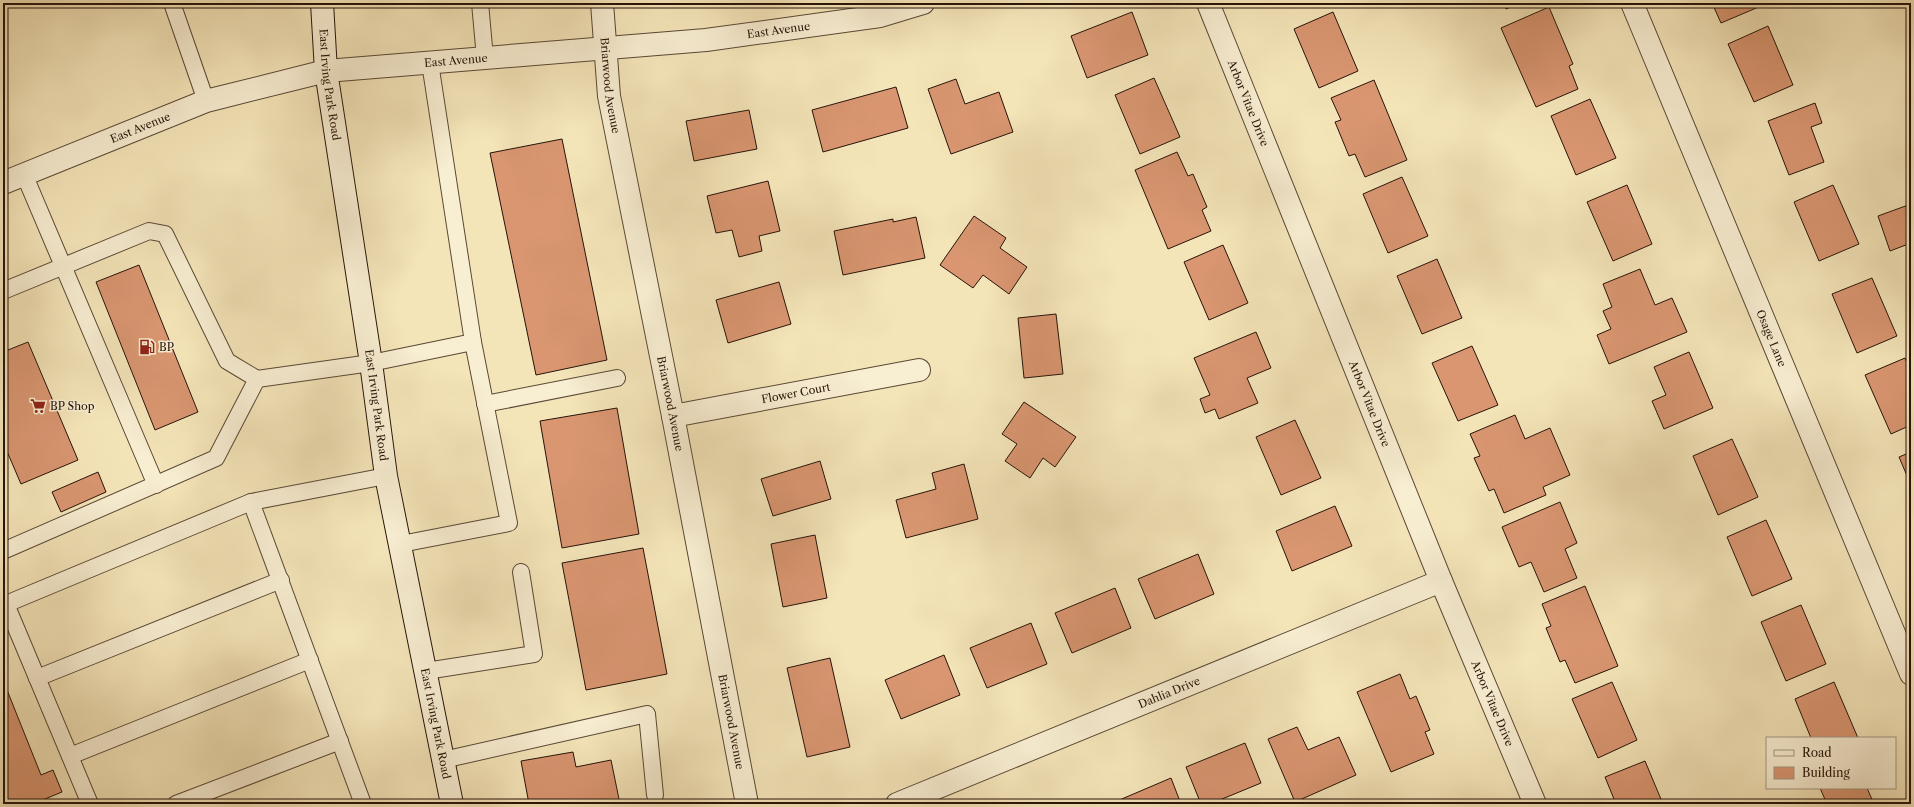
<svg xmlns="http://www.w3.org/2000/svg" width="1914" height="807" viewBox="0 0 1914 807" font-family="'Libre Caslon Text',serif">
	<style>
		.building { fill: #d99671; stroke: #271309 }
		.lines { fill: none; stroke-linecap: round; stroke-linejoin: round }
		.lane-casing { stroke: #5a4835; stroke-width: 18 }
		.street-casing { stroke: #5a4835; stroke-width: 24 }
		.secondary-casing { stroke: #271309; stroke-width: 24 }
		.lane { stroke: #f8eed2; stroke-width: 16 }
		.street { stroke: #f8eed2; stroke-width: 22 }
		.secondary { stroke: #f8eed2; stroke-width: 22 }
		.labels { text-anchor: middle; stroke-width: 3; stroke-linejoin: round; paint-order: stroke }
		.street-label { font-size: 11px; fill: #271309; stroke: #f8eed2 }
		.poi-label { font-size: 11px; fill: #271309; stroke: #f8eed2; text-anchor: start }
	</style>
	<rect width="100%" height="100%" fill="#f4e5b9"/>
	<filter id="stains"><feTurbulence type="fractalNoise" baseFrequency=".005" numOctaves="4"/><feColorMatrix values="0 0 0 0 .2 0 0 0 0 .09 0 0 0 0 .02 0 0 0 .5 -.17"/></filter>
	<radialGradient id="worn" r=".72"><stop offset=".6" stop-color="#630" stop-opacity="0"/><stop offset="1" stop-color="#630" stop-opacity=".3"/></radialGradient>
	<g class="building">
		<polygon points="1503,3 1520,3 1506,9"/>
		<polygon points="1712,3 1760,3 1761,6 1721,23"/>
		<polygon points="1549,7 1573,64 1569,66 1578,89 1536,107 1501,28"/>
		<polygon points="1132,12 1148,55 1087,78 1071,36"/>
		<polygon points="1333,12 1358,71 1319,88 1294,29"/>
		<polygon points="1768,26 1793,85 1754,102 1728,44"/>
		<polygon points="1154,78 1180,137 1140,154 1115,95"/>
		<polygon points="956,79 965,104 999,92 1013,132 951,154 928,89"/>
		<polygon points="1374,80 1407,160 1365,177 1355,154 1349,156 1335,122 1341,120 1331,98"/>
		<polygon points="896,87 908,128 823,152 812,110"/>
		<polygon points="1590,99 1616,158 1576,175 1551,116"/>
		<polygon points="1815,103 1822,123 1811,127 1824,162 1789,175 1768,121"/>
		<polygon points="749,110 757,149 694,161 686,121"/>
		<polygon points="562,139 607,360 536,375 490,153"/>
		<polygon points="1177,152 1188,176 1193,174 1207,207 1202,210 1211,231 1168,249 1135,170"/>
		<polygon points="1402,177 1428,236 1388,253 1363,194"/>
		<polygon points="768,181 780,231 759,236 762,251 739,257 732,230 716,233 707,196"/>
		<polygon points="1627,185 1652,244 1613,261 1587,202"/>
		<polygon points="1833,185 1859,244 1819,261 1794,202"/>
		<polygon points="1911,204 1911,243 1890,251 1878,216"/>
		<polygon points="974,216 1006,238 1000,248 1027,267 1009,294 983,275 973,288 940,265"/>
		<polygon points="916,217 925,258 843,275 834,231 893,219 893,222"/>
		<polygon points="1223,245 1248,303 1209,320 1184,262"/>
		<polygon points="1437,259 1462,318 1422,334 1397,276"/>
		<polygon points="139,265 198,412 155,430 96,282"/>
		<polygon points="1640,269 1655,305 1672,298 1687,332 1609,364 1597,335 1611,329 1603,311 1612,307 1603,284"/>
		<polygon points="1872,278 1897,336 1857,353 1832,294"/>
		<polygon points="779,282 791,324 728,343 716,300"/>
		<polygon points="1056,314 1063,374 1024,378 1018,318"/>
		<polygon points="1256,332 1271,368 1247,378 1258,403 1219,419 1215,409 1205,413 1200,399 1210,395 1194,358"/>
		<polygon points="28,342 78,460 21,484 3,442 3,352"/>
		<polygon points="1472,346 1498,405 1458,421 1432,363"/>
		<polygon points="1689,352 1713,408 1664,429 1652,401 1666,395 1654,367"/>
		<polygon points="1905,358 1911,373 1911,425 1891,434 1865,375"/>
		<polygon points="1024,402 1076,437 1055,467 1043,458 1030,478 1005,461 1017,444 1002,434"/>
		<polygon points="617,408 639,534 562,548 540,421"/>
		<polygon points="1515,415 1525,439 1550,428 1570,475 1543,487 1546,495 1504,513 1494,489 1489,491 1474,458 1480,456 1470,434"/>
		<polygon points="1295,420 1321,478 1281,495 1256,437"/>
		<polygon points="1732,439 1758,497 1718,515 1693,456"/>
		<polygon points="1911,452 1911,485 1899,457"/>
		<polygon points="820,461 831,499 773,516 761,479"/>
		<polygon points="964,464 978,519 906,538 896,500 936,489 932,473"/>
		<polygon points="98,472 106,492 61,512 52,492"/>
		<polygon points="1560,502 1577,543 1565,549 1577,578 1544,592 1531,562 1519,567 1502,527"/>
		<polygon points="1335,506 1352,546 1292,571 1276,531"/>
		<polygon points="1766,520 1792,579 1752,596 1727,537"/>
		<polygon points="815,535 827,598 783,607 771,544"/>
		<polygon points="643,548 667,674 586,690 562,563"/>
		<polygon points="1198,554 1214,594 1155,619 1138,579"/>
		<polygon points="1585,586 1618,666 1575,683 1565,660 1560,662 1546,628 1551,626 1542,604"/>
		<polygon points="1115,588 1131,628 1072,653 1055,613"/>
		<polygon points="1801,605 1826,664 1786,681 1761,622"/>
		<polygon points="1031,623 1047,664 987,688 970,648"/>
		<polygon points="944,655 960,695 901,719 885,680"/>
		<polygon points="830,658 850,747 807,757 787,668"/>
		<polygon points="1400,674 1410,699 1416,696 1430,730 1425,732 1434,754 1391,772 1357,692"/>
		<polygon points="3,680 41,775 53,770 62,792 40,801 41,804 3,804"/>
		<polygon points="1612,682 1637,740 1598,758 1572,699"/>
		<polygon points="1834,682 1858,738 1811,738 1795,699"/>
		<polygon points="1297,727 1308,750 1339,737 1356,775 1295,802 1268,739"/>
		<polygon points="1245,743 1261,783 1210,804 1201,804 1186,767"/>
		<polygon points="573,752 576,767 611,760 620,804 529,804 521,761"/>
		<polygon points="1645,761 1663,804 1616,804 1605,777"/>
		<polygon points="1171,778 1181,804 1110,804"/>
		<polygon points="1820,788 1867,788 1874,804 1827,804"/>
	</g>
	<g class="lines">
		<defs>
			<g id="lane">
				<polyline points="172,3 206,101"/>
				<polyline points="480,3 485,58"/>
				<polyline points="24,174 156,485"/>
				<polyline points="3,291 149,231 165,234 227,361 257,379"/>
				<polyline points="485,404 617,378"/>
				<polyline points="251,502 363,804"/>
				<polyline points="401,544 509,523 473,342"/>
				<polyline points="3,551 216,458 257,379 371,363 473,342 430,63"/>
				<polyline points="426,671 534,654 521,572"/>
				<polyline points="37,678 281,580"/>
				<polyline points="70,756 310,660"/>
				<polyline points="443,760 647,714 655,795"/>
				<polyline points="90,804 6,604 251,502 386,476"/>
				<polyline points="176,804 340,741"/>
			</g>
			<g id="street">
				<path id="s1" d="M 602,3 L 609,96 L 673,416 L 747,804"/>
				<path id="s2" d="M 1208,3 L 1441,581 L 1535,804"/>
				<path id="s3" d="M 1632,3 L 1911,674"/>
				<path id="s4" d="M 3,183 L 206,101 L 326,71 L 706,40 L 880,16 L 923,3"/>
				<path id="s5" d="M 673,416 L 919,370"/>
				<path id="s6" d="M 897,804 L 1441,581"/>
			</g>
			<g id="secondary">
				<path id="s7" d="M 322,3 L 326,71 L 371,363 L 386,476 L 452,804"/>
			</g>
		</defs>
		<use href="#lane" class="lane-casing"/>
		<use href="#street" class="street-casing"/>
		<use href="#secondary" class="secondary-casing"/>
		<use href="#lane" class="lane"/>
		<use href="#street" class="street"/>
		<use href="#secondary" class="secondary"/>
	</g>
	<defs>
		<symbol id="fuel-bare" viewBox="-9 -9 18 18"><path d="M-5.5-6h7V0h2V4h1.3V-2.5L3-4.5l.8-.8L6-3V5H2.5V1h-1V6h-7ZM-4.2-4.7v3.2H.2V-4.7Z" fill="#8f2418" stroke="#f8eed2" stroke-width="2.5" paint-order="stroke"/></symbol>
		<symbol id="supermarket-bare" viewBox="-9 -9 18 18"><path d="M-6-5.5h2.5l.6 2H6L4.5 2H-2.5L-4.4-4H-6ZM-1.5 3.2a1.3 1.3 0 1 0 .1 0ZM3 3.2a1.3 1.3 0 1 0 .1 0Z" fill="#8f2418" stroke="#f8eed2" stroke-width="2.5" paint-order="stroke"/></symbol>
	</defs>
	<g fill-rule="evenodd">
		<use href="#fuel-bare" x="136" y="336" width="22" height="22"/>
		<use href="#supermarket-bare" x="27" y="395" width="22" height="22"/>
	</g>
	<g class="labels">
		<g class="street-label">
			<text dy="4" stroke="none"><textPath href="#s4" startOffset="797">East Avenue</textPath></text>
			<text dy="4" stroke="none"><textPath href="#s4" startOffset="473">East Avenue</textPath></text>
			<text dy="4" stroke="none"><textPath href="#s7" startOffset="82">East Irving Park Road</textPath></text>
			<text dy="4" stroke="none"><textPath href="#s1" startOffset="83">Briarwood Avenue</textPath></text>
			<text dy="4" stroke="none"><textPath href="#s2" startOffset="108">Arbor Vitae Drive</textPath></text>
			<text dy="4" stroke="none"><textPath href="#s4" startOffset="148">East Avenue</textPath></text>
			<text dy="4" stroke="none"><textPath href="#s3" startOffset="363">Osage Lane</textPath></text>
			<text dy="4" stroke="none"><textPath href="#s5" startOffset="125">Flower Court</textPath></text>
			<text dy="4" stroke="none"><textPath href="#s1" startOffset="407">Briarwood Avenue</textPath></text>
			<text dy="4" stroke="none"><textPath href="#s2" startOffset="432">Arbor Vitae Drive</textPath></text>
			<text dy="4" stroke="none"><textPath href="#s7" startOffset="406">East Irving Park Road</textPath></text>
			<text dy="4" stroke="none"><textPath href="#s6" startOffset="294">Dahlia Drive</textPath></text>
			<text dy="4" stroke="none"><textPath href="#s2" startOffset="756">Arbor Vitae Drive</textPath></text>
			<text dy="4" stroke="none"><textPath href="#s1" startOffset="731">Briarwood Avenue</textPath></text>
			<text dy="4" stroke="none"><textPath href="#s7" startOffset="730">East Irving Park Road</textPath></text>
		</g>
		<g class="poi-label">
			<text x="159" y="351">BP</text>
			<text x="50" y="410">BP Shop</text>
		</g>
	</g>
	<rect width="1914" height="807" fill="none" stroke="#f4e5b9" stroke-width="16"/>
	<rect x="4" y="4" width="1906" height="799" fill="none" stroke="#271309" stroke-width="2"/>
	<rect x="8" y="8" width="1898" height="791" fill="none" stroke="#271309"/>
	<rect x="1766" y="737" width="130" height="52" fill="#f8eed2" stroke="#a49682"/>
	<rect x="1774" y="750" width="20" height="6" fill="#f8eed2" stroke="#a49682"/>
	<text x="1802" y="757" font-size="12" fill="#271309">Road</text>
	<rect x="1774" y="767" width="20" height="12" fill="#d99671" stroke="#a49682"/>
	<text x="1802" y="777" font-size="12" fill="#271309">Building</text>
	<rect width="100%" height="100%" filter="url(#stains)"/>
	<rect width="100%" height="100%" fill="url(#worn)"/>
</svg>
